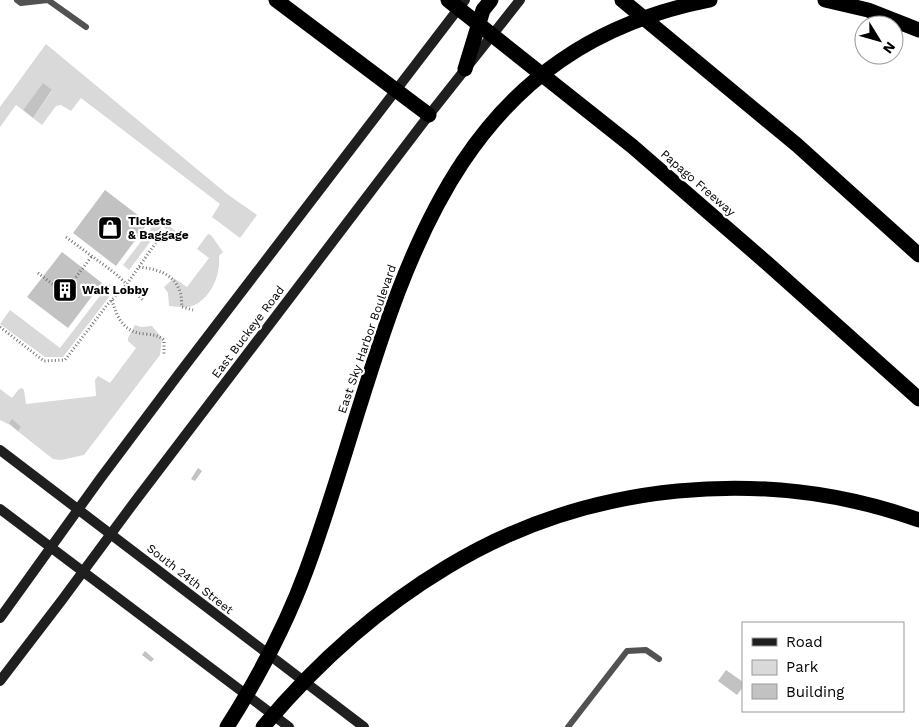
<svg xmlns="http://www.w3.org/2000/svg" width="919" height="727" viewBox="0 0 919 727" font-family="'Work Sans',sans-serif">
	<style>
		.green { fill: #d9d9d9 }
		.building { fill: #c2c2c2 }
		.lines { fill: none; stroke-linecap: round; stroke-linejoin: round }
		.path { stroke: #747474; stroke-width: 3; stroke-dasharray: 1 2.5; stroke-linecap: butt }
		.service { stroke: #525252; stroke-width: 6 }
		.secondary { stroke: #1f1f1f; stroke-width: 10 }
		.motorway { stroke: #000; stroke-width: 15 }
		.labels { text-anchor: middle; stroke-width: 4.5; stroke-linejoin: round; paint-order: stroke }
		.street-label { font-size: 12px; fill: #000; stroke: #fff }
		.poi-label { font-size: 12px; font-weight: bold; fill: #000; stroke: #fff; text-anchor: start }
	</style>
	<rect width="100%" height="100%" fill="#fff"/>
	<g class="green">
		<polygon points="46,44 227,194 257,215 240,238 212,217 220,204 81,98 71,111 61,105 56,106 42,125 33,118 52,91 43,84 23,110 16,105 0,127 0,107"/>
		<polygon points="159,218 181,235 174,235 162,226 129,270 123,265"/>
		<path d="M 208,234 L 211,235 L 223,252 L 219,256 C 221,275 210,302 189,307 C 182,308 175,306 169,306 L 168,293 L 164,287 L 174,278 L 187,287 L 209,258 L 197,249 Z"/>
		<polygon points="109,284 115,288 112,293 63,357 45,357 0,324 10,310 60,348"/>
		<polygon points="135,325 141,327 152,326 162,338 160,355 84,455 61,460 53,459 10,425 0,420 0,389 12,398 19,389 22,388 24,390 26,404 96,396 95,380 98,376 110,383 136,348 128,341 128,338"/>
	</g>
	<g class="building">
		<polygon points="43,83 52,90 33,118 23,110"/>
		<polygon points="105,190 148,223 116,266 73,233"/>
		<polygon points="62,252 102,283 68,328 27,297"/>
		<polygon points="12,419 21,427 18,431 9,423"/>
		<polygon points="198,468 202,471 195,481 191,479"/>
		<polygon points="145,651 154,659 151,662 142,655"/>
		<polygon points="726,670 743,682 743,687 737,695 718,681"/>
	</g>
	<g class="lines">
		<g class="path">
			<polyline points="66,237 116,274 143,300"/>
			<path d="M 139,267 C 156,269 174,273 180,292 C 182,296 181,302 182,307 L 193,310"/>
			<polyline points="38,273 64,293 92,256"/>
			<path d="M 112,300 C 117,318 124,333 146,334 C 153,335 158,335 164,340 L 164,355"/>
			<polyline points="0,327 44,361 65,360 107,305 127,284 164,231"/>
		</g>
		<g class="service">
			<polyline points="17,0 21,3 48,0 86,27"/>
			<polyline points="568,727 627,651 646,650 659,659"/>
		</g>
		<g class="secondary">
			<polyline points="0,450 364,727"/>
			<polyline points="0,509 289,727"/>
			<polyline points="0,618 100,479 181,371 465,0"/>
			<polyline points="0,681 62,600 133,504 429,115 520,0"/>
		</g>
		<g class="motorway">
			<polyline points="276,0 429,115"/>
			<polyline points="448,0 632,146 768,264 919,399"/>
			<polyline points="622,0 797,145 919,255"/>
			<polyline points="825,0 868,10 919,30"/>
			<polyline points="465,69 483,10 491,0"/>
			<path d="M 227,727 C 258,678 286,625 306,571 C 393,337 414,58 710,0"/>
			<path d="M 263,727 C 315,665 377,609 447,567 C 587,482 765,465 919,520"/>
		</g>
	</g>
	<defs>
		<symbol id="shop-square" viewBox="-11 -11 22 22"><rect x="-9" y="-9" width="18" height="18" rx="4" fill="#000" stroke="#fff"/><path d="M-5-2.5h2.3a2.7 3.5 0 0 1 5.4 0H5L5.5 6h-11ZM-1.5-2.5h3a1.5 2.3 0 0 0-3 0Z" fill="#fff"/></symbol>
		<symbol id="building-square" viewBox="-11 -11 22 22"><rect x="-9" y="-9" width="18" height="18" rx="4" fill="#000" stroke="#fff"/><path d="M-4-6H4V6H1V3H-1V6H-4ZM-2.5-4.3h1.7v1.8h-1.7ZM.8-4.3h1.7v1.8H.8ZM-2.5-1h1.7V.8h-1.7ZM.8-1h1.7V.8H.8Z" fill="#fff"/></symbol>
	</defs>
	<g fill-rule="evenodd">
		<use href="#shop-square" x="96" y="214" width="28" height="28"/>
		<use href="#building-square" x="51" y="276" width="28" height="28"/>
	</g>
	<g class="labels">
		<g class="street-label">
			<text transform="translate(698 183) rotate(41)" y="4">Papago Freeway</text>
			<text transform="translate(248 332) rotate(-53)" y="4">East Buckeye Road</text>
			<text transform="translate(367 339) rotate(-71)" y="4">East Sky Harbor Boulevard</text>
			<text transform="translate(190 579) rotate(38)" y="4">South 24th Street</text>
		</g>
		<g class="poi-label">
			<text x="128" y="225">Tickets<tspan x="128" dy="14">&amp; Baggage</tspan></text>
			<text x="82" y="294">Wait Lobby</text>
		</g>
	</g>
	<rect x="742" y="622" width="162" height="90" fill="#ffffff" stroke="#999999"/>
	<rect x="752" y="638" width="25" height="8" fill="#1f1f1f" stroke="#999999"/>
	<text x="786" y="647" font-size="15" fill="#000000">Road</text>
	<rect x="752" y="660" width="25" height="15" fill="#d9d9d9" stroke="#999999"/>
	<text x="786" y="672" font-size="15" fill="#000000">Park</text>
	<rect x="752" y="684" width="25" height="15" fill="#c2c2c2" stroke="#999999"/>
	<text x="786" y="697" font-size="15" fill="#000000">Building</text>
	<g transform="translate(879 40) rotate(127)"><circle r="24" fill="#ffffff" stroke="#999999"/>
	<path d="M0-4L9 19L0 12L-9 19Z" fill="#000000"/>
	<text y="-8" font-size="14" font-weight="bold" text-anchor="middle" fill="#000000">N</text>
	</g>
</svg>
